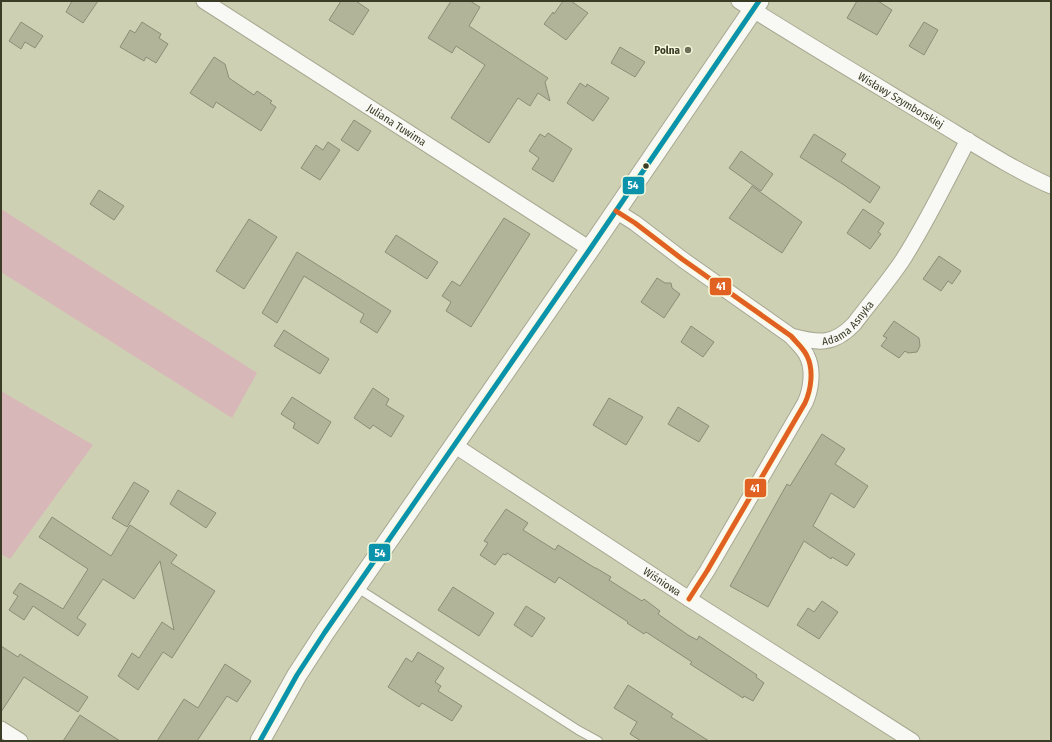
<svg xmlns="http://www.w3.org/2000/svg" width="1052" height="742" viewBox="0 0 1052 742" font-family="'Fira Sans Condensed',sans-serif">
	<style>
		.green { fill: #d8b7b8 }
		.building { fill: #b2b499; stroke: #8c8d77 }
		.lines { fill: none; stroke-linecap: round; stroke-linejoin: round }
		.service-casing { stroke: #a7a891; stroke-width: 10 }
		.minor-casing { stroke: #a7a891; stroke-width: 17 }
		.tertiary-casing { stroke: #a7a891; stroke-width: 21 }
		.service { stroke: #f8f8f4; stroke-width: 8 }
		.minor { stroke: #f8f8f4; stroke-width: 15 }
		.tertiary { stroke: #f8f8f4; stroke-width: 19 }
		.bus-1-casing { stroke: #f9fbe0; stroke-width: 8 }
		.bus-2-casing { stroke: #f9fbe0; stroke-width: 8 }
		.bus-1 { stroke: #0c93ac; stroke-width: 5 }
		.bus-2 { stroke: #e06122; stroke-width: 5 }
		.poi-dot { fill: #6e7057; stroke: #f9fbe0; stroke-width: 1.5 }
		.bus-dot { fill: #3a3c26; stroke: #f9fbe0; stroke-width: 1.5 }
		.labels { text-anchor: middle; stroke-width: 3; stroke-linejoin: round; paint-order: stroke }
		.poi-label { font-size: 11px; font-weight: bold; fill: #3a3c26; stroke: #f9fbe0; text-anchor: end }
		.street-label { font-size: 11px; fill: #3a3c26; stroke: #f9fbe0 }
		.line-badge { stroke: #f9fbe0; stroke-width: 1.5 }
		.badge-label { font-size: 11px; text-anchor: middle; font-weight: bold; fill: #fff }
	</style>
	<rect width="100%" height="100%" fill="#ced0b3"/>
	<g class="green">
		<polygon points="1,209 257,373 232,418 1,272"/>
		<polygon points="1,391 93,445 10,559 1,554"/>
	</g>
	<g class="building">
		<polygon points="72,1 98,1 83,23 66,12"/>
		<polygon points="341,1 356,1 369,10 353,35 329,20"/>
		<polygon points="451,1 470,1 480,7 469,26 548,78 545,82 550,101 538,93 530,106 518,98 489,143 451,118 485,65 456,46 452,53 428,38"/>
		<polygon points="563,1 571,1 588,13 566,40 544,24 553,12 554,14"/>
		<polygon points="857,1 878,1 892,10 877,35 847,18"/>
		<polygon points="21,22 43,36 35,48 25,42 21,49 9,41"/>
		<polygon points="142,22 161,34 159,38 168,44 156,63 146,57 144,61 120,47 130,30 135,33"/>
		<polygon points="924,22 938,30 924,55 909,46"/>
		<polygon points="620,47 645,62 635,77 611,63"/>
		<polygon points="214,57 225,64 229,78 254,95 257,91 272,101 270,103 276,107 261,131 216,102 213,108 190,93"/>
		<polygon points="580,83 586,87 587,84 609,98 593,121 567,103"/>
		<polygon points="354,120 371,131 358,151 341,140"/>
		<polygon points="548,133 572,149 553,182 532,169 539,158 529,151 540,134 545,137"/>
		<polygon points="814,134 846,154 841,161 880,187 870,203 844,185 800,157"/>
		<polygon points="328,142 340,150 320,180 301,168 316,145 323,150"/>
		<polygon points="741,151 773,174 761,191 729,168"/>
		<polygon points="752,186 802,222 782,253 729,218"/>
		<polygon points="99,190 124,206 114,220 90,204"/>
		<polygon points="863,209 884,223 878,232 881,234 870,249 847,233"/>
		<polygon points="504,218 530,234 471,327 446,311 451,302 442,296 452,281 460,286"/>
		<polygon points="249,219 277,237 244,289 216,271"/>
		<polygon points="396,235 438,262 427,279 385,252"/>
		<polygon points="297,252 391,311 377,333 360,322 364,314 304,276 277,323 262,313"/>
		<polygon points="939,256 961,271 952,284 948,281 941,291 923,279"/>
		<polygon points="657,278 665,283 671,283 672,288 680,294 664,318 641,302"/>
		<polygon points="894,321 919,338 920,346 917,352 908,353 905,351 899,358 881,346 887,338 883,336"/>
		<polygon points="691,326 714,342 703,357 681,342"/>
		<polygon points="284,330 329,359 320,374 274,346"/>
		<polygon points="373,388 389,399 386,405 404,416 391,437 373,425 370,429 354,418"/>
		<polygon points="292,397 331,422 318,444 293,428 295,423 281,414"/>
		<polygon points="609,398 643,417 626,445 593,425"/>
		<polygon points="678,407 709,426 699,442 668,424"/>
		<polygon points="822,434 845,449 835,464 868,486 854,508 831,493 813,526 855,554 847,566 832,557 831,559 804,541 768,607 730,586 787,484 790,486"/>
		<polygon points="134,482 149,491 127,527 112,518"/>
		<polygon points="178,490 216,513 206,528 170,504"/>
		<polygon points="506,509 528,523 523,530 555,550 558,545 595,568 596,568 611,577 609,580 642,601 644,599 660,611 658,614 688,635 697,640 699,636 757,675 756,677 764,683 753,701 744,696 743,698 690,664 692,662 646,632 644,634 627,623 628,622 559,577 555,583 507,553 506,555 503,554 495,565 480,555 488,543 484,541"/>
		<polygon points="52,517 111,556 130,525 177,555 171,563 215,591 172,658 163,652 138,690 118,676 132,653 139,658 162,622 174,630 160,561 134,599 103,579 77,618 86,624 78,636 33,606 24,620 9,610 18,596 13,593 20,583 63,609 88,569 39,537"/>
		<polygon points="453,587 494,613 479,636 438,610"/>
		<polygon points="822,601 838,612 819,639 797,625 808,608 814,612"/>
		<polygon points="526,606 545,618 532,637 514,625"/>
		<polygon points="1,646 18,657 20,654 88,697 78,712 24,677 1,712"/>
		<polygon points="418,652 444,668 435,682 441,686 438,691 462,706 452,721 422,703 419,707 388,687 406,658 412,662"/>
		<polygon points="225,664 251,681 237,702 227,696 197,741 157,741 184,699 198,708"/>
		<polygon points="628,685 673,714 671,717 709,741 641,741 630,734 637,722 614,708"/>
		<polygon points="80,715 120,741 63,741"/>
	</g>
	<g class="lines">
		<defs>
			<polyline id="service" points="356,587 578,730 598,741"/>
			<g id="minor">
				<path id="s1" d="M 204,1 L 590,249"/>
				<path id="s2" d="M 739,1 C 802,41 866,79 929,117 C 968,140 1010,168 1051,186"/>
				<path d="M 616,211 L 635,223 L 682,259 L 791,336 C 797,343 804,349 807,356 C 814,370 811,390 805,403 L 707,571 L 689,599"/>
				<path id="s3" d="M 791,336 C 818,343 833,346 854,324 C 870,303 887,283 902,261 C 927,222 947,180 968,140"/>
				<path id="s4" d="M 454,445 L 689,599 L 912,741"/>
				<polyline points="1,729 20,741"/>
			</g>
			<polyline id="tertiary" points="260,741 297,675 325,632 590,249 759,1"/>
		</defs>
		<use href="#service" class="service-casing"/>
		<use href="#minor" class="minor-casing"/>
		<use href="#tertiary" class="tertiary-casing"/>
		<use href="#service" class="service"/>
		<use href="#minor" class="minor"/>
		<use href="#tertiary" class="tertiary"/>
		<defs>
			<polyline id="bus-1" points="260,741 297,675 325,632 590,249 759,1"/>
			<path id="bus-2" d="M 616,211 L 635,223 L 682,259 L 791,336 C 797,343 804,349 807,356 C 814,370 811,390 805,403 L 707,571 L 689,599"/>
		</defs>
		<use href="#bus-1" class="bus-1-casing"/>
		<use href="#bus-2" class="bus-2-casing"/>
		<use href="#bus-1" class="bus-1"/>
		<use href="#bus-2" class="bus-2"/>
	</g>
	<circle class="poi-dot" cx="688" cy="50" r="4"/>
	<circle class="bus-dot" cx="646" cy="166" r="3.5"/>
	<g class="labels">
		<g class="poi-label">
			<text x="680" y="54">Polna</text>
		</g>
		<g class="street-label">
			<text dy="4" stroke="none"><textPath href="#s2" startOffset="190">Wisławy Szymborskiej</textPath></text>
			<text dy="4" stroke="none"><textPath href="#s1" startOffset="229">Juliana Tuwima</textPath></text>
			<text dy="4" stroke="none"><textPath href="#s3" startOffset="64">Adama Asnyka</textPath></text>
			<text dy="4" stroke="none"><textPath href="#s4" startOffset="249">Wiśniowa</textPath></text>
		</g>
	</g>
	<g class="line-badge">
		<rect x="622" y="176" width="23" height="19" rx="4" fill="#0c93ac"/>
		<rect x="709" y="277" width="23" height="19" rx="4" fill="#e06122"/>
		<rect x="744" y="478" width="23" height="20" rx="4" fill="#e06122"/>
		<rect x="368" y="543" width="23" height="19" rx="4" fill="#0c93ac"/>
	</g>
	<g class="badge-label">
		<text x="633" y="189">54</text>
		<text x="721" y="290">41</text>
		<text x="755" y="492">41</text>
		<text x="380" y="557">54</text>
	</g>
	<rect width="1052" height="742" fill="none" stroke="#3a3c26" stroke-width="4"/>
</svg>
